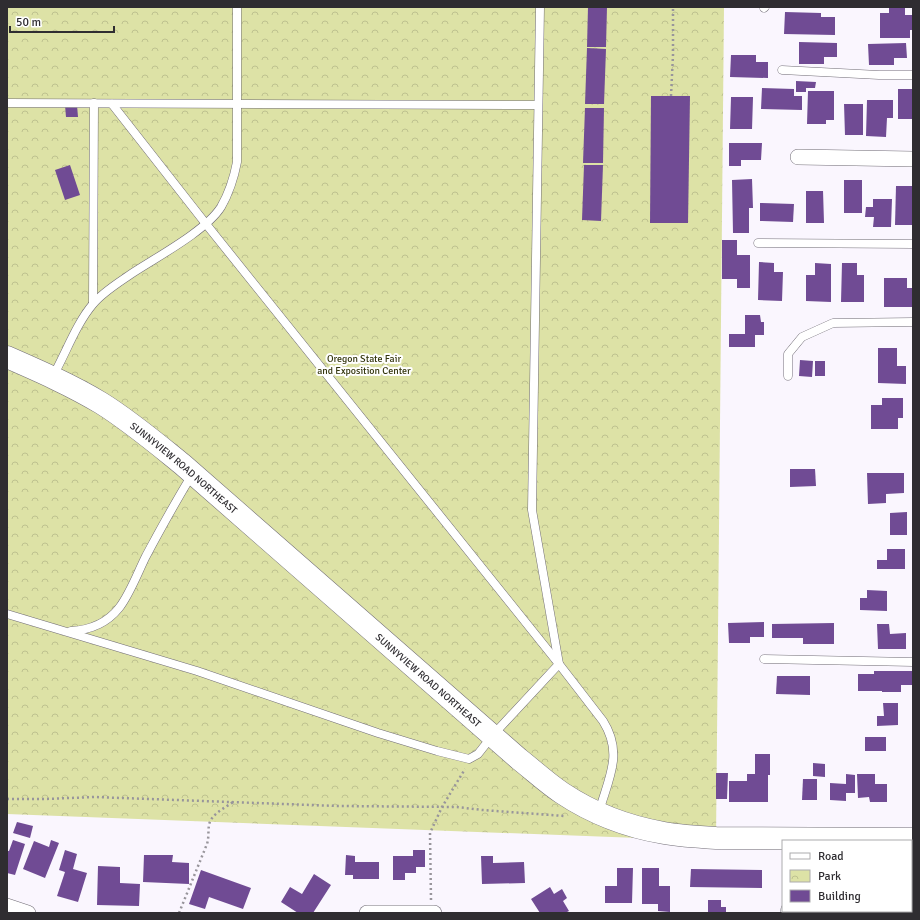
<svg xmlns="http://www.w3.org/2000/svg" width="920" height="920" viewBox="0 0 920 920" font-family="Signika,sans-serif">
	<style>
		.park { fill: url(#park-crowns) }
		.building { fill: #704b94 }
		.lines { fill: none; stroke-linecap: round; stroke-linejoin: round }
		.lane-casing { stroke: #716d76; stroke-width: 9 }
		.street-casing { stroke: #716d76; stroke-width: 16 }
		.secondary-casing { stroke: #716d76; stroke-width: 23 }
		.path { stroke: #98959b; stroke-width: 2.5; stroke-dasharray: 2 3; stroke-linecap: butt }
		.lane { stroke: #fff; stroke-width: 8 }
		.street { stroke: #fff; stroke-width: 15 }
		.secondary { stroke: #fff; stroke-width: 22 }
		.labels { text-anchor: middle; stroke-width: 4; stroke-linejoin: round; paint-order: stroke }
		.park-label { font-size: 10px; fill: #33350c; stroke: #fff }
		.street-label { font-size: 10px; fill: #2f2d31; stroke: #fff }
	</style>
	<defs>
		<pattern id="park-crowns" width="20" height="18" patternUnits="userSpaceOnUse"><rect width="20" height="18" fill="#dde2a6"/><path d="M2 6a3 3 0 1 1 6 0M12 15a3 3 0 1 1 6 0" fill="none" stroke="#bec28f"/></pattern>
	</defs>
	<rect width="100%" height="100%" fill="#faf6fe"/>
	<polygon class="park" points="7,7 724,7 716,841 7,814"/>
	<g class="building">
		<polygon points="588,7 607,7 606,47 587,47"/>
		<polygon points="889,7 905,7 905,15 913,15 913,30 910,30 910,38 880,38 880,13 889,13"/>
		<polygon points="785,12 821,13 821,17 835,17 835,35 784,34"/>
		<polygon points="799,42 837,43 837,57 824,57 824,64 799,64"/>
		<polygon points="906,43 907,58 894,58 894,65 869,65 868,44"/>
		<polygon points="587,48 606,49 604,104 585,104"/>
		<polygon points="731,55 756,55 756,62 768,62 768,78 730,77"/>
		<polygon points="796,81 816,82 815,88 806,88 806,92 796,92"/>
		<polygon points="762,88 794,89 794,96 802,96 802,110 761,109"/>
		<rect x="898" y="89" width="15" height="30"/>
		<polygon points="808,91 834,91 834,120 826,120 826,124 807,124"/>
		<polygon points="651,96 690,96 688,223 650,223"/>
		<polygon points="731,97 753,97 752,129 730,129"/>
		<polygon points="867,100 893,100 893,118 887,118 886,137 866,136"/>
		<polygon points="844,104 863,104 863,135 845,135"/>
		<polygon points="65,105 77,105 78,117 66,117"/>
		<polygon points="585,108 604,108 603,163 583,163"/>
		<polygon points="729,143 762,143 761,160 741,160 741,166 729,166"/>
		<polygon points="70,165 80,195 65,200 55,170"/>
		<polygon points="584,165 603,165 601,221 582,220"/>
		<polygon points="752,179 753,208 749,208 749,233 733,233 732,180"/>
		<rect x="844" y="180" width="18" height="33"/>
		<polygon points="896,186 913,186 913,225 895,225"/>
		<polygon points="806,191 823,191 824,223 806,223"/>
		<polygon points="873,199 892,199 891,227 873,227 874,217 865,217 866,207 873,207"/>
		<polygon points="760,203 794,204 793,222 760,221"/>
		<polygon points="722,240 737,240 737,255 750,255 750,288 737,288 737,279 722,279"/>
		<polygon points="759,262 774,263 774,272 783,272 782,301 758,300"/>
		<polygon points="815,263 831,264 831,302 806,301 806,275 815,275"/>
		<polygon points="842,263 857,263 857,275 864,275 864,302 841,302"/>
		<polygon points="884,278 907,278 907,288 912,288 912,307 884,307"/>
		<polygon points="745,315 760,315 761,322 764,322 764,335 755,335 755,347 729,347 729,334 745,334"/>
		<polygon points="878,348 897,348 897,366 906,366 906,384 878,383"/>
		<polygon points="800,360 813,361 812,377 799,376"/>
		<rect x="815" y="361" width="10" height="15"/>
		<polygon points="882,398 903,398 903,418 898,418 898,429 871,429 871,405 882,405"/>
		<polygon points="790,469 815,469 816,486 790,487"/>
		<polygon points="867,473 904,473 904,493 886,494 886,503 868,504"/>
		<polygon points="907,512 907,535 890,535 890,513"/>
		<polygon points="887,549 905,549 905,569 877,569 877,560 887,560"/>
		<polygon points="867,590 887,591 887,611 860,610 860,598 867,598"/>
		<polygon points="764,622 764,637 750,637 750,643 729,643 728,623"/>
		<polygon points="834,623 834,644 803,644 803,638 772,638 772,624"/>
		<polygon points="877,624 889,624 890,634 906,633 906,649 878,649"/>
		<polygon points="874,671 913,671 913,685 901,685 901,692 882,692 882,691 858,691 858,674 874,674"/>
		<polygon points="777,676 810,676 810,695 776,694"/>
		<polygon points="883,703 898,703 898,725 877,726 877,716 884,716"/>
		<rect x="865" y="737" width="21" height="14"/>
		<polygon points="755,754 770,754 770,775 768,775 768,802 729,802 729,781 747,781 747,774 755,774"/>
		<polygon points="813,763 825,764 825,777 813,776"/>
		<polygon points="716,773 728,773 727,799 716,799"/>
		<polygon points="846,774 855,775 855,793 846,793 846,801 830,800 830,783 846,784"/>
		<polygon points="857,774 875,774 875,784 887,784 887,802 870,802 869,797 858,798"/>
		<polygon points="803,779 817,779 817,800 802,800"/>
		<polygon points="17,822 33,826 30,838 13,833"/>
		<polygon points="13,840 25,844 15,875 7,873 7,851 9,851"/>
		<polygon points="51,840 59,843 45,878 23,869 34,841 49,847"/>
		<polygon points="65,850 77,854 73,869 87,873 78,902 57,896 65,872 59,870"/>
		<polygon points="413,850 425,850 425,867 416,867 416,873 405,873 405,880 393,880 393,856 413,856"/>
		<polygon points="144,855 173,855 172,862 189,863 189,884 143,882"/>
		<polygon points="346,855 355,856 355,862 379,862 379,879 353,879 353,875 345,875"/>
		<polygon points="481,856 493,856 493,863 524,862 525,883 482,884"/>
		<polygon points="98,866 120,867 120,883 140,884 139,906 97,905"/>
		<polygon points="617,868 633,868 632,903 605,903 605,886 617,886"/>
		<polygon points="642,868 659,868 659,886 670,886 670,912 658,911 658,904 642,904"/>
		<polygon points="691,869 762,870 762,888 690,887"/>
		<polygon points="201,870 251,888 243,909 209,897 205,909 189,904"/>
		<polygon points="314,874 331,885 313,913 298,913 281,902 290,887 302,894"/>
		<polygon points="550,887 554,894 562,889 567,898 563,901 569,911 565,913 554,913 553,912 552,913 540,913 531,899"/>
		<polygon points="708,900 721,900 721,907 726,907 726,913 708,913"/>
		<rect x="826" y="911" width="21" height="2"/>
	</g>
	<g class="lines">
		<defs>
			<g id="lane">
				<polyline points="764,8 765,7"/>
				<polyline points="782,70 879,75 913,75"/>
				<polyline points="7,103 538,105"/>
				<path d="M 112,104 L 206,224 L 559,664 L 603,721 C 624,754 608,779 599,812"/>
				<polyline points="758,243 913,244"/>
				<polyline points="93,303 94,103"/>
				<path d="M 53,376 C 66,353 76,324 93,304 C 103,292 118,283 131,274 C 155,258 206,231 221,207 C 229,193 234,178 237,162 L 237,7"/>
				<polyline points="788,376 788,354 802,337 833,323 913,322"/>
				<polyline points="7,614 197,671 378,733 437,751 469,759 478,754 493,735 559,664 532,510 540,7"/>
				<path d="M 71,631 C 90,630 107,623 119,608 C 130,594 138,572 146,556 C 161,528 176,501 193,473"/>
				<polyline points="764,659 913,662"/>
			</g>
			<g id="street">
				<polyline points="798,157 913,159"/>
				<polyline points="7,906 28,913"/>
				<polyline points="367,913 434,913"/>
			</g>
			<g id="secondary">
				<path id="s1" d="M 7,357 C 39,371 71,385 101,403 C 130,421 156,443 182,464 L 519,759 C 533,770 547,783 562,793 C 592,813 629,827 664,833 C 681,836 698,837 716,838 L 913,839"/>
				<polyline points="792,913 792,911"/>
			</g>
		</defs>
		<use href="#lane" class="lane-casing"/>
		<use href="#street" class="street-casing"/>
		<use href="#secondary" class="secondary-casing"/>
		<g class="path">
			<polyline points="671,96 673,55 673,7"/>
			<polyline points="7,799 45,799 95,797 338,806 457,807 482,810 565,816"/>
			<polyline points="431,900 430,833 442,807 465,769"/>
			<path d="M 179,913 L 207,844 C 209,838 208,831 209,825 C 211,814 225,808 233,802"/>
		</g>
		<use href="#lane" class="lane"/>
		<use href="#street" class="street"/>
		<use href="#secondary" class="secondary"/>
	</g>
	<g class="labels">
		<g class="park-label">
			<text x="364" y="362">Oregon State Fair<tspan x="364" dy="12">and Exposition Center</tspan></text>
		</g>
		<g class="street-label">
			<text dy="4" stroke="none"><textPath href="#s1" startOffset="210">SUNNYVIEW ROAD NORTHEAST</textPath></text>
			<text dy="4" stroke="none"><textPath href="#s1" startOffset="534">SUNNYVIEW ROAD NORTHEAST</textPath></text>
		</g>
	</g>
	<rect width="920" height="920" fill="none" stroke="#2f2d31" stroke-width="16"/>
	<rect x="782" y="840" width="130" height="72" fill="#ffffff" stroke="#acabad"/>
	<rect x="790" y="853" width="20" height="6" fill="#ffffff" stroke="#acabad"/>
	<text x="818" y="860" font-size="12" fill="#2f2d31">Road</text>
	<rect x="790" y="870" width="20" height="12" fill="url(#park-crowns)" stroke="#acabad"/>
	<text x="818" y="880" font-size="12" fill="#2f2d31">Park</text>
	<rect x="790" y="890" width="20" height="12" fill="#704b94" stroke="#acabad"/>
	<text x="818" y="900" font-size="12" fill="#2f2d31">Building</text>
	<path d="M10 26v6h104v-6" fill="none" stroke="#2f2d31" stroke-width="2"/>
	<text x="16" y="26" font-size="12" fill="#2f2d31" stroke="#ffffff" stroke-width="3" paint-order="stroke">50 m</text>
</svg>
